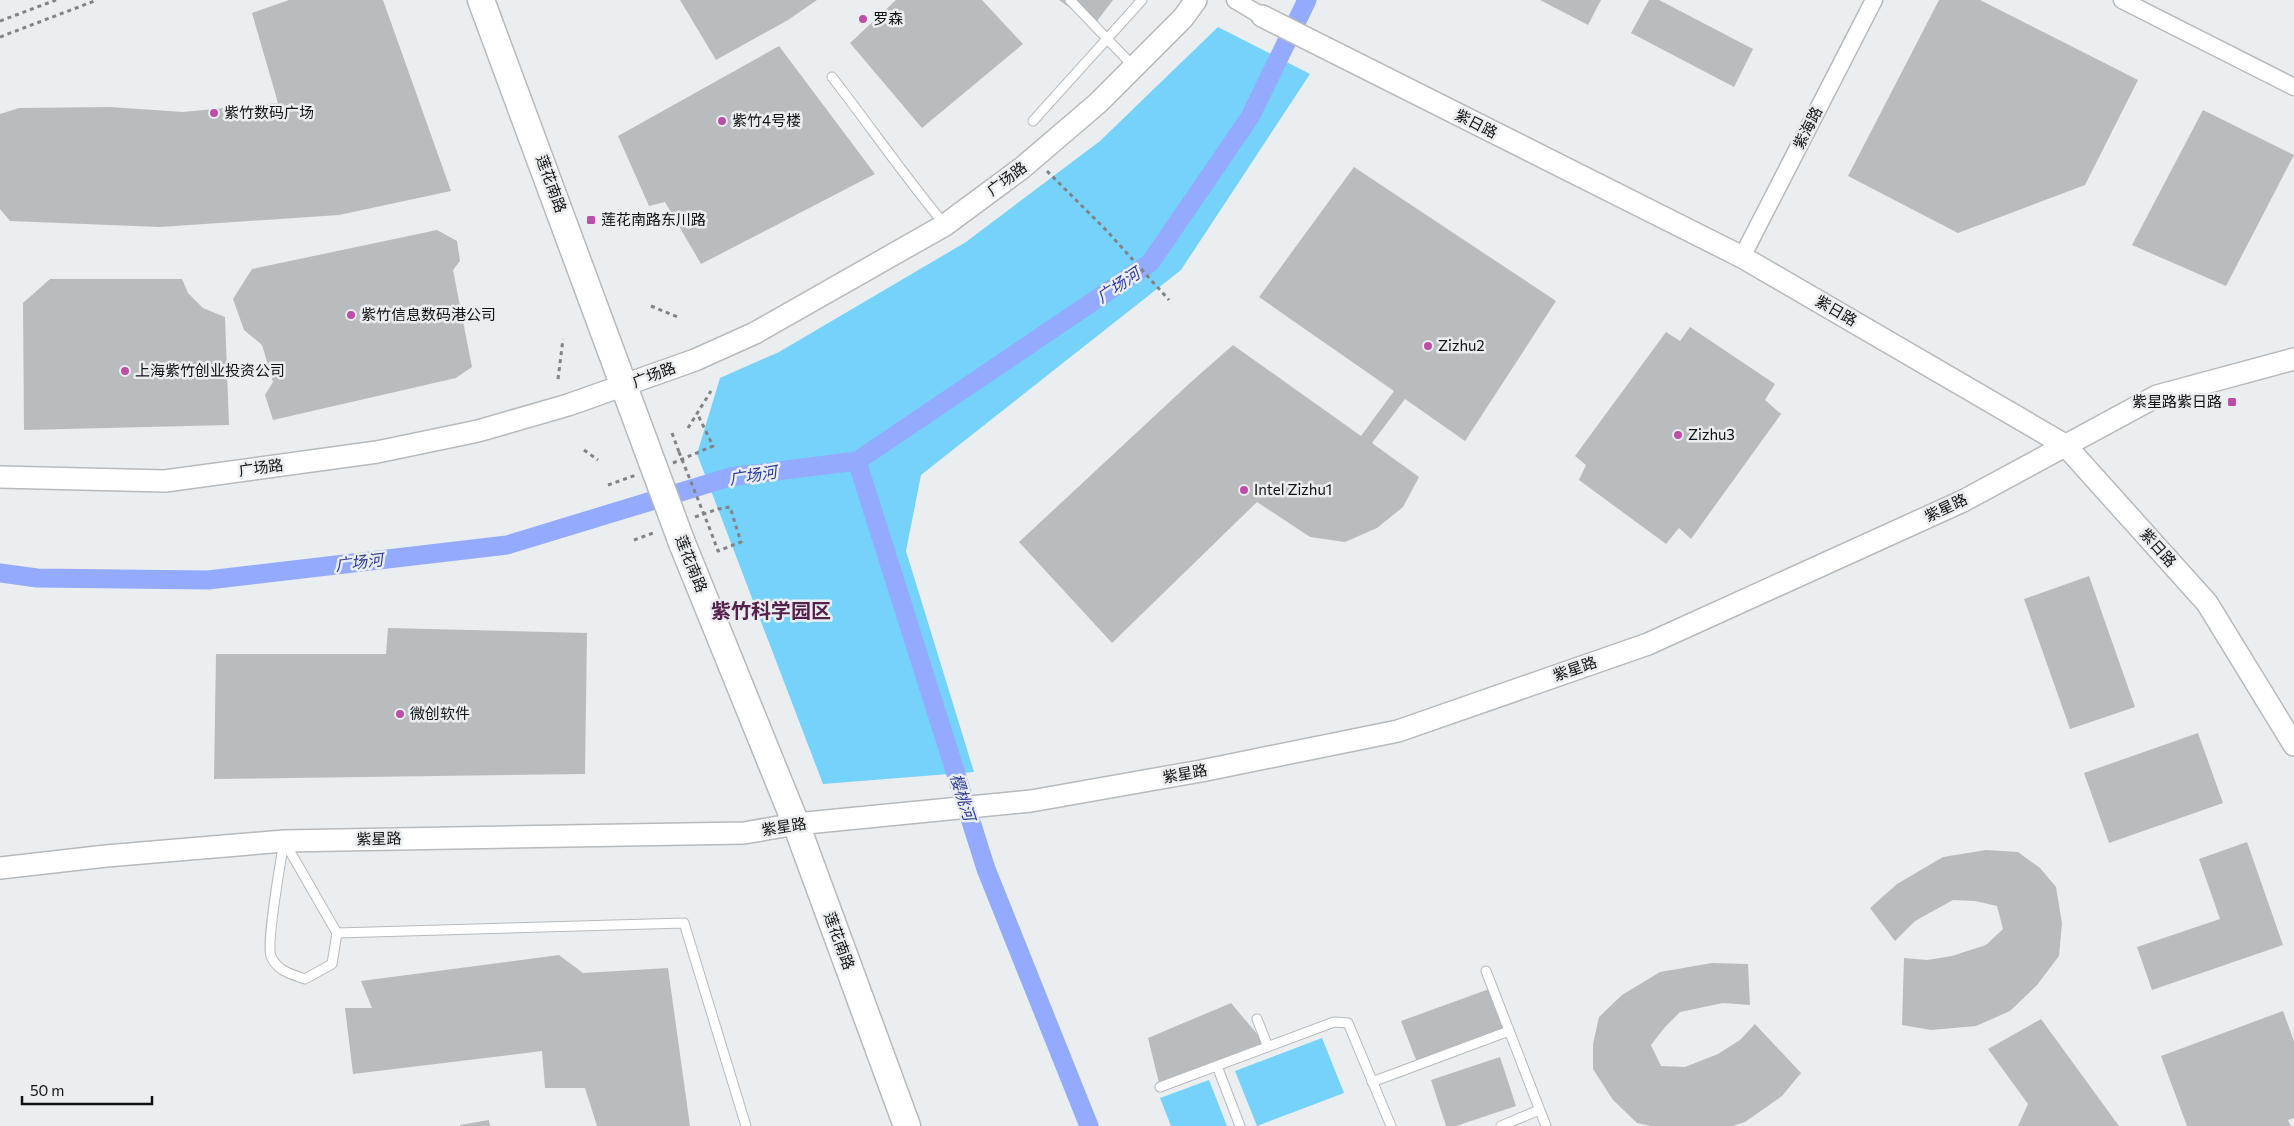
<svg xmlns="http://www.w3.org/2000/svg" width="2294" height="1126" viewBox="0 0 2294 1126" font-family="Commissioner,'Noto Sans SC',sans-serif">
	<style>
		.green { fill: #75d2fa }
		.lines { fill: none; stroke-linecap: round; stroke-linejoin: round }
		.canal { stroke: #93aafe; stroke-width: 19 }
		.building { fill: #b9bcbf }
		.service-casing { stroke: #b6babc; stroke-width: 11 }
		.minor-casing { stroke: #b6babc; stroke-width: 19 }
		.tertiary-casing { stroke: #b6babc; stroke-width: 24 }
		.primary-casing { stroke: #b6babc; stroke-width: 29 }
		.path { stroke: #818385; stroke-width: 3; stroke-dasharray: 4 4; stroke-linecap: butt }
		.service { stroke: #fff; stroke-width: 9 }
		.minor { stroke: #fff; stroke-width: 16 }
		.tertiary { stroke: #fff; stroke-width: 21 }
		.primary { stroke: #fff; stroke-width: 26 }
		.primary-bridge-casing { stroke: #b6babc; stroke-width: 29; stroke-linecap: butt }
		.path-bridge { stroke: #818385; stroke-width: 3; stroke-dasharray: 4 4; stroke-linecap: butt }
		.primary-bridge { stroke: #fff; stroke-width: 26 }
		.poi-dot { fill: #be4da8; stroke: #eaeef0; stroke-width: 2 }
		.labels { text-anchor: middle; stroke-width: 5; stroke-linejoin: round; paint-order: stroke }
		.poi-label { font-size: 15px; fill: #101112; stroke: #eaeef0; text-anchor: start }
		.street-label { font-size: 15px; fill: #101112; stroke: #eaeef0 }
		.water-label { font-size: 16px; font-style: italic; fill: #2d3b99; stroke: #eaeef0 }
		.district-label { font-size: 20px; font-weight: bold; fill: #56204c; stroke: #eaeef0 }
	</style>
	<rect width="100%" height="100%" fill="#eaeef0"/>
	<g class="green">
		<polygon points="1218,27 1310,74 1181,270 921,475 906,551 974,772 823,784 697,454 720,378 779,352 966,242 1100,141"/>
		<polygon points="1322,1038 1344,1093 1257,1126 1235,1071"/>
		<polygon points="1209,1080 1227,1126 1171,1126 1160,1098"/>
	</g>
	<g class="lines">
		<g class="canal">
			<polyline points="857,461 986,869 1089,1126"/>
			<polyline points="0,573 37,578 208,580 507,545 730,477 857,461 1150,263 1250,117 1307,0"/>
		</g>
	</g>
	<g class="building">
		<polygon points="289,0 383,0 451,191 339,215 160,227 10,221 0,209 0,114 19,108 110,107 183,112 278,103 252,13"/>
		<polygon points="680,0 817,0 788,20 716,60"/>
		<polygon points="896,0 982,0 1023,44 922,128 850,43"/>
		<polygon points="1059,0 1113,0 1094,25"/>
		<polygon points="1540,0 1601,0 1588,25"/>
		<polygon points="1649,0 1659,0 1753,49 1734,87 1631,33"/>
		<polygon points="1939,0 1980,0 2138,80 2085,185 1958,233 1848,176"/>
		<polygon points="779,46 875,174 701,264 665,202 649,206 618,136"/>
		<polygon points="2203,110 2294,155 2226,286 2132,245"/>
		<polygon points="1354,167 1556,301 1465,441 1405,399 1372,443 1419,477 1403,507 1377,528 1345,542 1310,537 1257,502 1112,643 1019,542 1191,382 1233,345 1361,436 1394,391 1259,297"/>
		<polygon points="437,230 457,241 460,261 453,270 472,367 456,378 273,420 265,395 273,382 262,345 244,330 233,299 252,269"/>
		<polygon points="50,279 182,279 188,293 203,308 225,317 229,425 24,430 23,303"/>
		<polygon points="1690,327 1775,384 1765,400 1781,414 1691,539 1679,528 1666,544 1579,480 1586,465 1575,456 1666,332 1680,341"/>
		<polygon points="2089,576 2135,707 2070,729 2024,599"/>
		<polygon points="388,628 587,633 585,774 214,779 216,654 386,654"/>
		<polygon points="2198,733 2223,803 2109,843 2084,773"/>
		<polygon points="2247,842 2283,945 2152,990 2137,947 2220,919 2199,859"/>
		<polygon points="1986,850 2018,852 2040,868 2056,887 2062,923 2059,956 2037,985 2010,1011 1976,1026 1931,1030 1902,1025 1904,958 1927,960 1952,956 1986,945 2003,929 1997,906 1975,901 1953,900 1915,921 1895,941 1870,908 1897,884 1943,857"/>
		<polygon points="559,955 583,973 668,968 690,1126 597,1126 585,1088 545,1088 542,1051 353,1074 345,1008 372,1008 361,981"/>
		<polygon points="1712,963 1748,964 1750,1005 1723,1003 1680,1012 1665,1027 1651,1045 1661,1066 1685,1067 1718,1054 1740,1040 1755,1024 1801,1073 1782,1096 1745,1122 1733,1126 1651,1126 1637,1123 1613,1100 1593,1069 1593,1044 1599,1017 1622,995 1660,972"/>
		<polygon points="1492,988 1509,1031 1418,1065 1401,1021"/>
		<polygon points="1231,1003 1268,1047 1160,1087 1148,1038"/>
		<polygon points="2283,1011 2294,1041 2294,1118 2288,1120 2291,1126 2187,1126 2161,1056"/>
		<polygon points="2041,1019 2119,1126 2018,1126 2028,1104 1988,1049"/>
		<polygon points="1500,1057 1516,1106 1456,1126 1446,1126 1431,1080"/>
		<polygon points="489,1120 490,1126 460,1126 460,1125"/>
	</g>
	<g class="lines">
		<defs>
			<g id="service">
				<polyline points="1070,0 1134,67"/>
				<path d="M 832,77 C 870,126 905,177 945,225"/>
				<polyline points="1033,121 1142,0"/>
				<path d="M 284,841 L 337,933 L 332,964 L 305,979 C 291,974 277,971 271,956 C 266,943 281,860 284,841 Z"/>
				<polyline points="337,933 684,923 746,1126"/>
				<polyline points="1486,971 1546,1126"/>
				<polyline points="1257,1019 1268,1047"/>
				<polyline points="1217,1066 1240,1126"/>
				<polyline points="1372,1082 1509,1031"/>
				<polyline points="1160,1087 1334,1022 1348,1023 1391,1126"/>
				<polyline points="1501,1126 1539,1110"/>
			</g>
			<g id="minor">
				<polyline points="1235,0 1262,16"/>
				<polyline points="2122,0 2294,87"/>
				<polyline points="1742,257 1874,0"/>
			</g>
			<g id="tertiary">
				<polyline points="1262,16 1742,257 2065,445 2207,603 2294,745"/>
				<polyline points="0,477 165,481 377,452 478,431 568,405 695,360 755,333 945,225 1022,168 1098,103 1183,18 1196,0"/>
				<polyline points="0,868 106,856 284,841 744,833 796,824 1031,801 1201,771 1398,731 1648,644 1963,501 2157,396 2294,359"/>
			</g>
			<g id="primary">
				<polyline points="481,0 652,462"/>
				<polyline points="682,543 796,824 907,1126"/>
			</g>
		</defs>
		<use href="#service" class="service-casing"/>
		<use href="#minor" class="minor-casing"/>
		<use href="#tertiary" class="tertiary-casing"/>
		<use href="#primary" class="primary-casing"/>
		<g class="path">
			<polyline points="0,21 56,0"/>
			<polyline points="0,37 97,0"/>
			<polyline points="1047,171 1107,231 1169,300"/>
			<polyline points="651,306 678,317"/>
			<polyline points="558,379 563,339"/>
			<polyline points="688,428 711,391"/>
			<polyline points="672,433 679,452"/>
			<polyline points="584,450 598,460"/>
			<polyline points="673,463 713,446 697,413"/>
			<polyline points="608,485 636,475"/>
			<polyline points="695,517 718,509 730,507 741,542 718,551 711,532"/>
			<polyline points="634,540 656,532"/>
		</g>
		<use href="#service" class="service"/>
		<use href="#minor" class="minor"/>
		<use href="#tertiary" class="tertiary"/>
		<use href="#primary" class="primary"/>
		<defs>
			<polyline id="primary-bridge" points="652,462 682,543"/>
		</defs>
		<use href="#primary-bridge" class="primary-bridge-casing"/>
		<polyline class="path-bridge" points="679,452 711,532"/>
		<use href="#primary-bridge" class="primary-bridge"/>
	</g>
	<g class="poi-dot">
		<circle cx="863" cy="19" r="5"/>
		<circle cx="214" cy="113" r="5"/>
		<circle cx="722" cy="121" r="5"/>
		<rect x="586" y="215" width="10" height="10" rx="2.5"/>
		<circle cx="351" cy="315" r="5"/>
		<circle cx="1428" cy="346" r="5"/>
		<circle cx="125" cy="371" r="5"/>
		<rect x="2227" y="397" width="10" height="10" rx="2.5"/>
		<circle cx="1678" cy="435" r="5"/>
		<circle cx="1244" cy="490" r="5"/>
		<circle cx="400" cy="714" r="5"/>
	</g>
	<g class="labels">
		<g class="poi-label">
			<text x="873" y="24">罗森</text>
			<text x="224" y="118">紫竹数码广场</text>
			<text x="732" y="126">紫竹4号楼</text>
			<text x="601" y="225">莲花南路东川路</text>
			<text x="361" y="320">紫竹信息数码港公司</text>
			<text x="1438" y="351">Zizhu2</text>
			<text x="135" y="376">上海紫竹创业投资公司</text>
			<text x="2222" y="407" text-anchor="end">紫星路紫日路</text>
			<text x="1688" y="440">Zizhu3</text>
			<text x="1254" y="495">Intel Zizhu1</text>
			<text x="410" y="719">微创软件</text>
		</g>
		<g class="street-label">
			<text transform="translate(1476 124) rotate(27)" y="5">紫日路</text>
			<text transform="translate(1808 128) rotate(-63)" y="5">紫海路</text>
			<text transform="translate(1007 179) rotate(-37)" y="5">广场路</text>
			<text transform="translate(551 184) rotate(70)" y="5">莲花南路</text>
			<text transform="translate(1836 311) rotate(30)" y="5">紫日路</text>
			<text transform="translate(654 375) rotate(-21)" y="5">广场路</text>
			<text transform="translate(261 468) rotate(-8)" y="5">广场路</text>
			<text transform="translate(1946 508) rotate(-25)" y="5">紫星路</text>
			<text transform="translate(2158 548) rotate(48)" y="5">紫日路</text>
			<text transform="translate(691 564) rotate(68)" y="5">莲花南路</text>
			<text transform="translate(1575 669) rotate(-19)" y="5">紫星路</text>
			<text transform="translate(1185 774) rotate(-10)" y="5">紫星路</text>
			<text transform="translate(784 827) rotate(-9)" y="5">紫星路</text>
			<text transform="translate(379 839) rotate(-1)" y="5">紫星路</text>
			<text transform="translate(839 941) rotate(70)" y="5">莲花南路</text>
		</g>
		<g class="water-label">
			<text transform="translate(1118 285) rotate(-34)" y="6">广场河</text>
			<text transform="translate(753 475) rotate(-9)" y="6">广场河</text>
			<text transform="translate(359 562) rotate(-7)" y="6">广场河</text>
			<text transform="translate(963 797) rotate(72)" y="6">樱桃河</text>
		</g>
		<g class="district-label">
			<text x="771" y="618">紫竹科学园区</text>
		</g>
	</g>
	<path d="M22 1096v8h130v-8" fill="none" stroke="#101112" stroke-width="2.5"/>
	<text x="30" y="1096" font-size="15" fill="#101112" stroke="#eaeef0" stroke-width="4" paint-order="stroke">50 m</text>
</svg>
